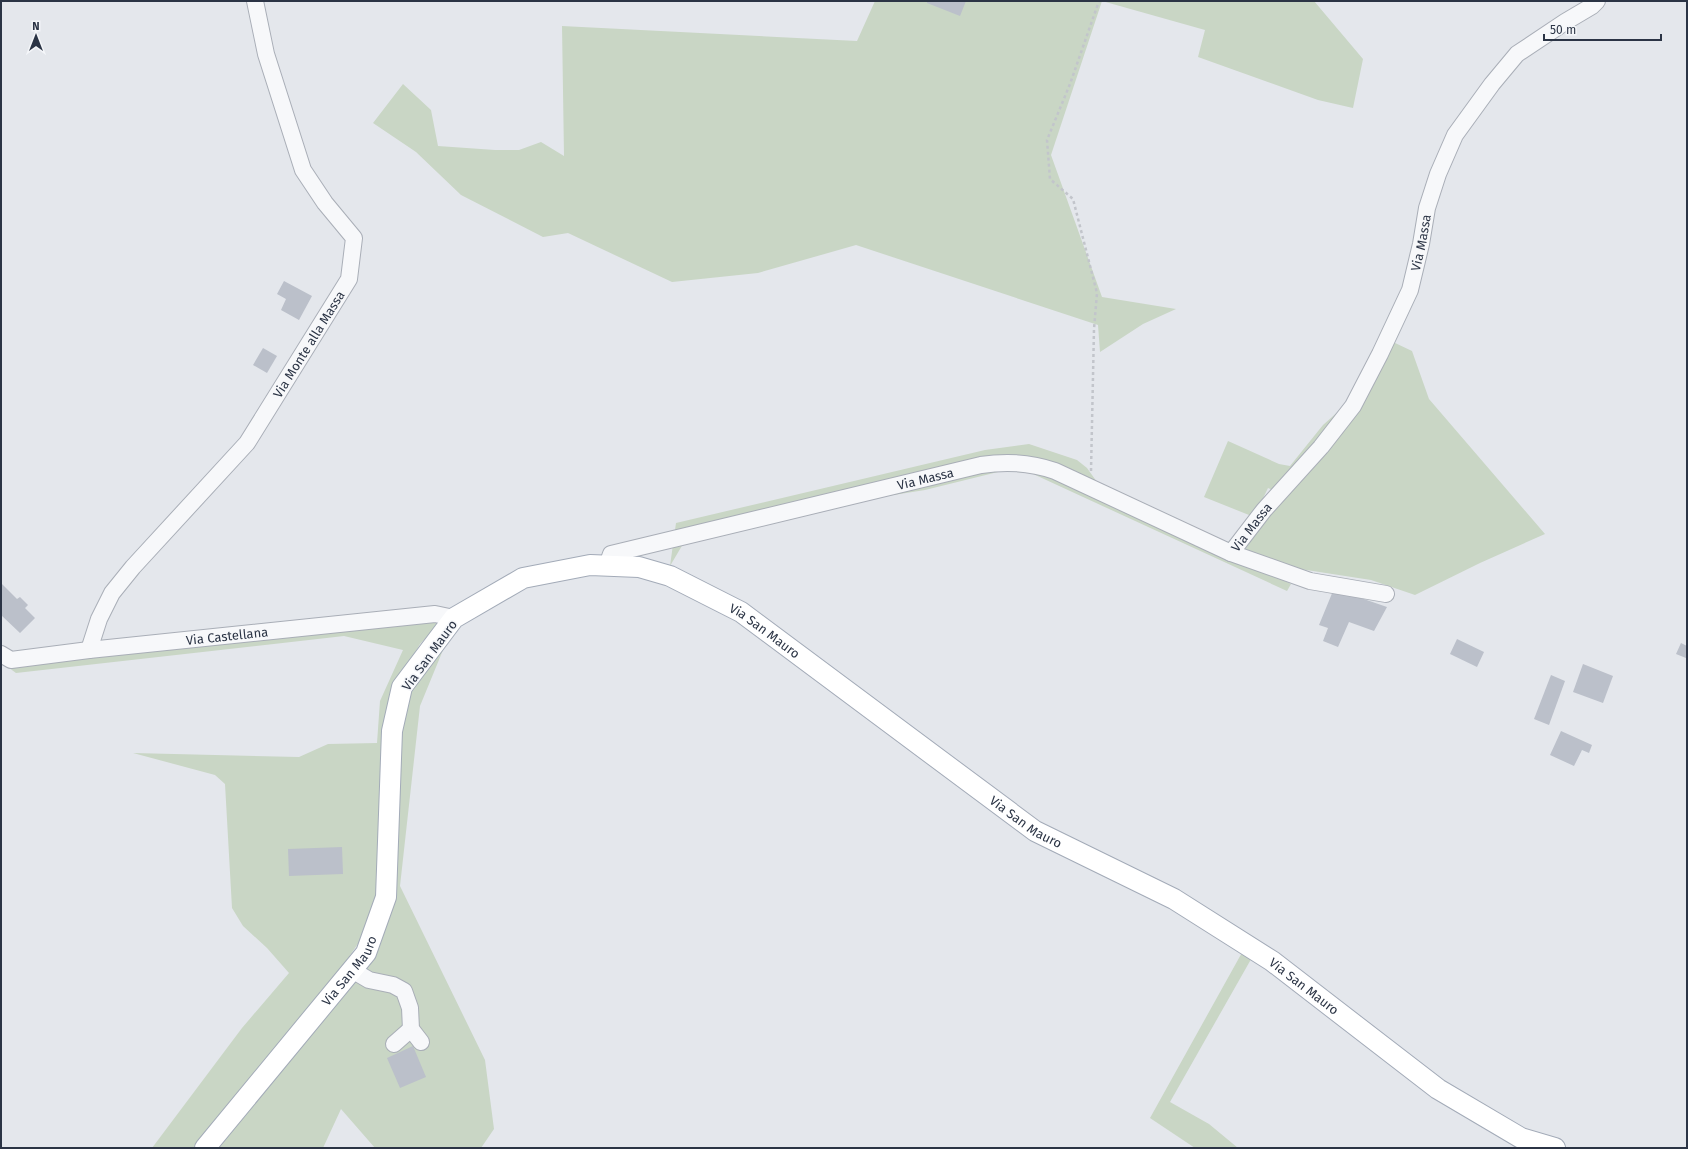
<svg xmlns="http://www.w3.org/2000/svg" width="1688" height="1149" viewBox="0 0 1688 1149" font-family="'Fira Sans',sans-serif">
	<style>
		.green { fill: #c9d6c5 }
		.building { fill: #bbc0ca }
		.lines { fill: none; stroke-linecap: round; stroke-linejoin: round }
		.minor-casing { stroke: #a9aeb7; stroke-width: 18 }
		.major-casing { stroke: #a3abb8; stroke-width: 22 }
		.path { stroke: #c2c5cb; stroke-width: 2.5; stroke-dasharray: 3 3; stroke-linecap: butt }
		.minor { stroke: #f7f8fa; stroke-width: 16 }
		.major { stroke: #fff; stroke-width: 20 }
		.labels { text-anchor: middle; stroke-width: 3; stroke-linejoin: round; paint-order: stroke }
		.street-label { font-size: 13px; fill: #2b3445; stroke: #f4f6f9 }
	</style>
	<rect width="100%" height="100%" fill="#e4e7ec"/>
	<g class="green">
		<polygon points="875,1 1314,1 1363,59 1353,108 1318,100 1198,57 1205,30 1102,1 1051,155 1102,297 1176,309 1143,324 1100,352 1098,325 856,245 758,273 672,282 568,233 543,237 461,195 416,152 373,123 403,84 431,110 438,146 495,150 519,150 541,142 564,156 562,26 857,41"/>
		<polygon points="1393,342 1412,351 1429,399 1545,534 1480,563 1415,595 1371,580 1300,569 1243,553 1270,510"/>
		<polygon points="1350,401 1350,406 1275,491 1268,488 1254,517 1204,497 1228,441 1279,464 1290,466 1323,425"/>
		<path d="M 1029,444 L 1077,460 L 1087,468 L 1097,482 C 1066,469 1031,450 996,457 C 987,459 977,467 968,471 L 1039,467 L 1109,496 L 1291,584 L 1287,591 L 1031,473 L 1002,471 L 925,490 L 868,499 L 683,544 L 670,566 L 676,523 L 985,450 Z"/>
		<polygon points="429,617 440,624 420,644 402,675 376,901 364,935 331,983 280,1048 193,1148 152,1148 242,1028 289,973 267,948 243,926 232,908 225,784 215,775 133,753 299,757 328,744 377,743 380,701 403,650 344,636 16,673 1,662"/>
		<polygon points="450,633 420,706 400,886 485,1060 494,1129 481,1148 375,1148 341,1109 323,1148 210,1148 368,958 399,725 413,683"/>
		<polygon points="1244,949 1254,954 1170,1102 1209,1124 1238,1148 1195,1148 1150,1118"/>
	</g>
	<g class="building">
		<polygon points="927,1 966,1 960,16 927,3"/>
		<polygon points="284,281 312,296 299,320 281,310 286,299 277,294"/>
		<polygon points="263,348 277,356 267,373 253,365"/>
		<polygon points="1,583 17,599 20,597 28,605 25,608 35,618 20,633 1,615"/>
		<polygon points="1333,591 1355,596 1387,607 1374,631 1349,622 1338,647 1323,641 1328,628 1319,625"/>
		<polygon points="1457,639 1484,652 1477,667 1450,654"/>
		<polygon points="1681,643 1687,646 1686,658 1676,654"/>
		<polygon points="1583,664 1613,676 1603,703 1573,692"/>
		<polygon points="1551,675 1565,681 1549,725 1534,719"/>
		<polygon points="1561,731 1592,745 1589,753 1582,750 1574,766 1550,755"/>
		<polygon points="342,847 343,874 289,876 288,849"/>
		<polygon points="413,1046 426,1077 400,1088 387,1058"/>
	</g>
	<g class="lines">
		<defs>
			<g id="minor">
				<path id="s1" d="M 1231,553 L 1264,510 L 1321,447 L 1353,406 L 1380,354 L 1410,290 L 1421,244 L 1427,208 L 1438,174 L 1455,135 L 1492,84 L 1517,54 L 1565,22 L 1592,6 L 1597,1"/>
				<path id="s2" d="M 607,565 L 611,554 L 981,465 C 1007,461 1030,462 1055,471 L 1231,553 L 1310,581 L 1386,594"/>
				<path id="s3" d="M 89,650 L 99,619 L 112,593 L 133,567 L 247,443 L 349,279 L 354,238 L 325,203 L 303,170 L 266,54 L 255,1"/>
				<path id="s4" d="M 1,654 L 11,660 L 89,650 L 435,614 L 454,618"/>
				<polyline points="352,970 369,980 393,985 404,991 410,1008 411,1029 421,1042"/>
				<polyline points="394,1044 411,1029"/>
			</g>
			<g id="major">
				<path id="s5" d="M 205,1148 L 366,953 L 386,897 L 392,731 L 402,687 L 454,618 L 523,578 L 590,565 L 639,567 L 670,576 L 741,612 L 1035,831 L 1174,899 L 1272,961 L 1438,1089 L 1521,1138 L 1555,1148"/>
			</g>
		</defs>
		<use href="#minor" class="minor-casing"/>
		<use href="#major" class="major-casing"/>
		<polyline class="path" points="1091,471 1094,329 1097,293 1073,199 1050,179 1047,140 1070,84 1099,1"/>
		<use href="#minor" class="minor"/>
		<use href="#major" class="major"/>
	</g>
	<g class="labels">
		<g class="street-label">
			<text dy="5" stroke="none"><textPath href="#s1" startOffset="369">Via Massa</textPath></text>
			<text dy="5" stroke="none"><textPath href="#s3" startOffset="380">Via Monte alla Massa</textPath></text>
			<text dy="5" stroke="none"><textPath href="#s2" startOffset="335">Via Massa</textPath></text>
			<text dy="5" stroke="none"><textPath href="#s1" startOffset="33">Via Massa</textPath></text>
			<text dy="5" stroke="none"><textPath href="#s5" startOffset="949">Via San Mauro</textPath></text>
			<text dy="5" stroke="none"><textPath href="#s4" startOffset="229">Via Castellana</textPath></text>
			<text transform="translate(429 655) rotate(-54)" y="5">Via San Mauro</text>
			<text dy="5" stroke="none"><textPath href="#s5" startOffset="1273">Via San Mauro</textPath></text>
			<text dy="5" stroke="none"><textPath href="#s5" startOffset="229">Via San Mauro</textPath></text>
			<text dy="5" stroke="none"><textPath href="#s5" startOffset="1597">Via San Mauro</textPath></text>
		</g>
	</g>
	<rect width="1688" height="1149" fill="none" stroke="#2b3445" stroke-width="4"/>
	<g transform="translate(36 36)" stroke="#f4f6f9" stroke-width="3" paint-order="stroke">
	<path d="M0-3L7 15L0 10L-7 15Z" fill="#2b3445"/>
	<text y="-6" font-size="11" font-weight="bold" text-anchor="middle" fill="#2b3445">N</text>
	</g>
	<path d="M1544 34v6h117v-6" fill="none" stroke="#2b3445" stroke-width="2"/>
	<text x="1550" y="34" font-size="12" fill="#2b3445" stroke="#f4f6f9" stroke-width="3" paint-order="stroke">50 m</text>
</svg>
